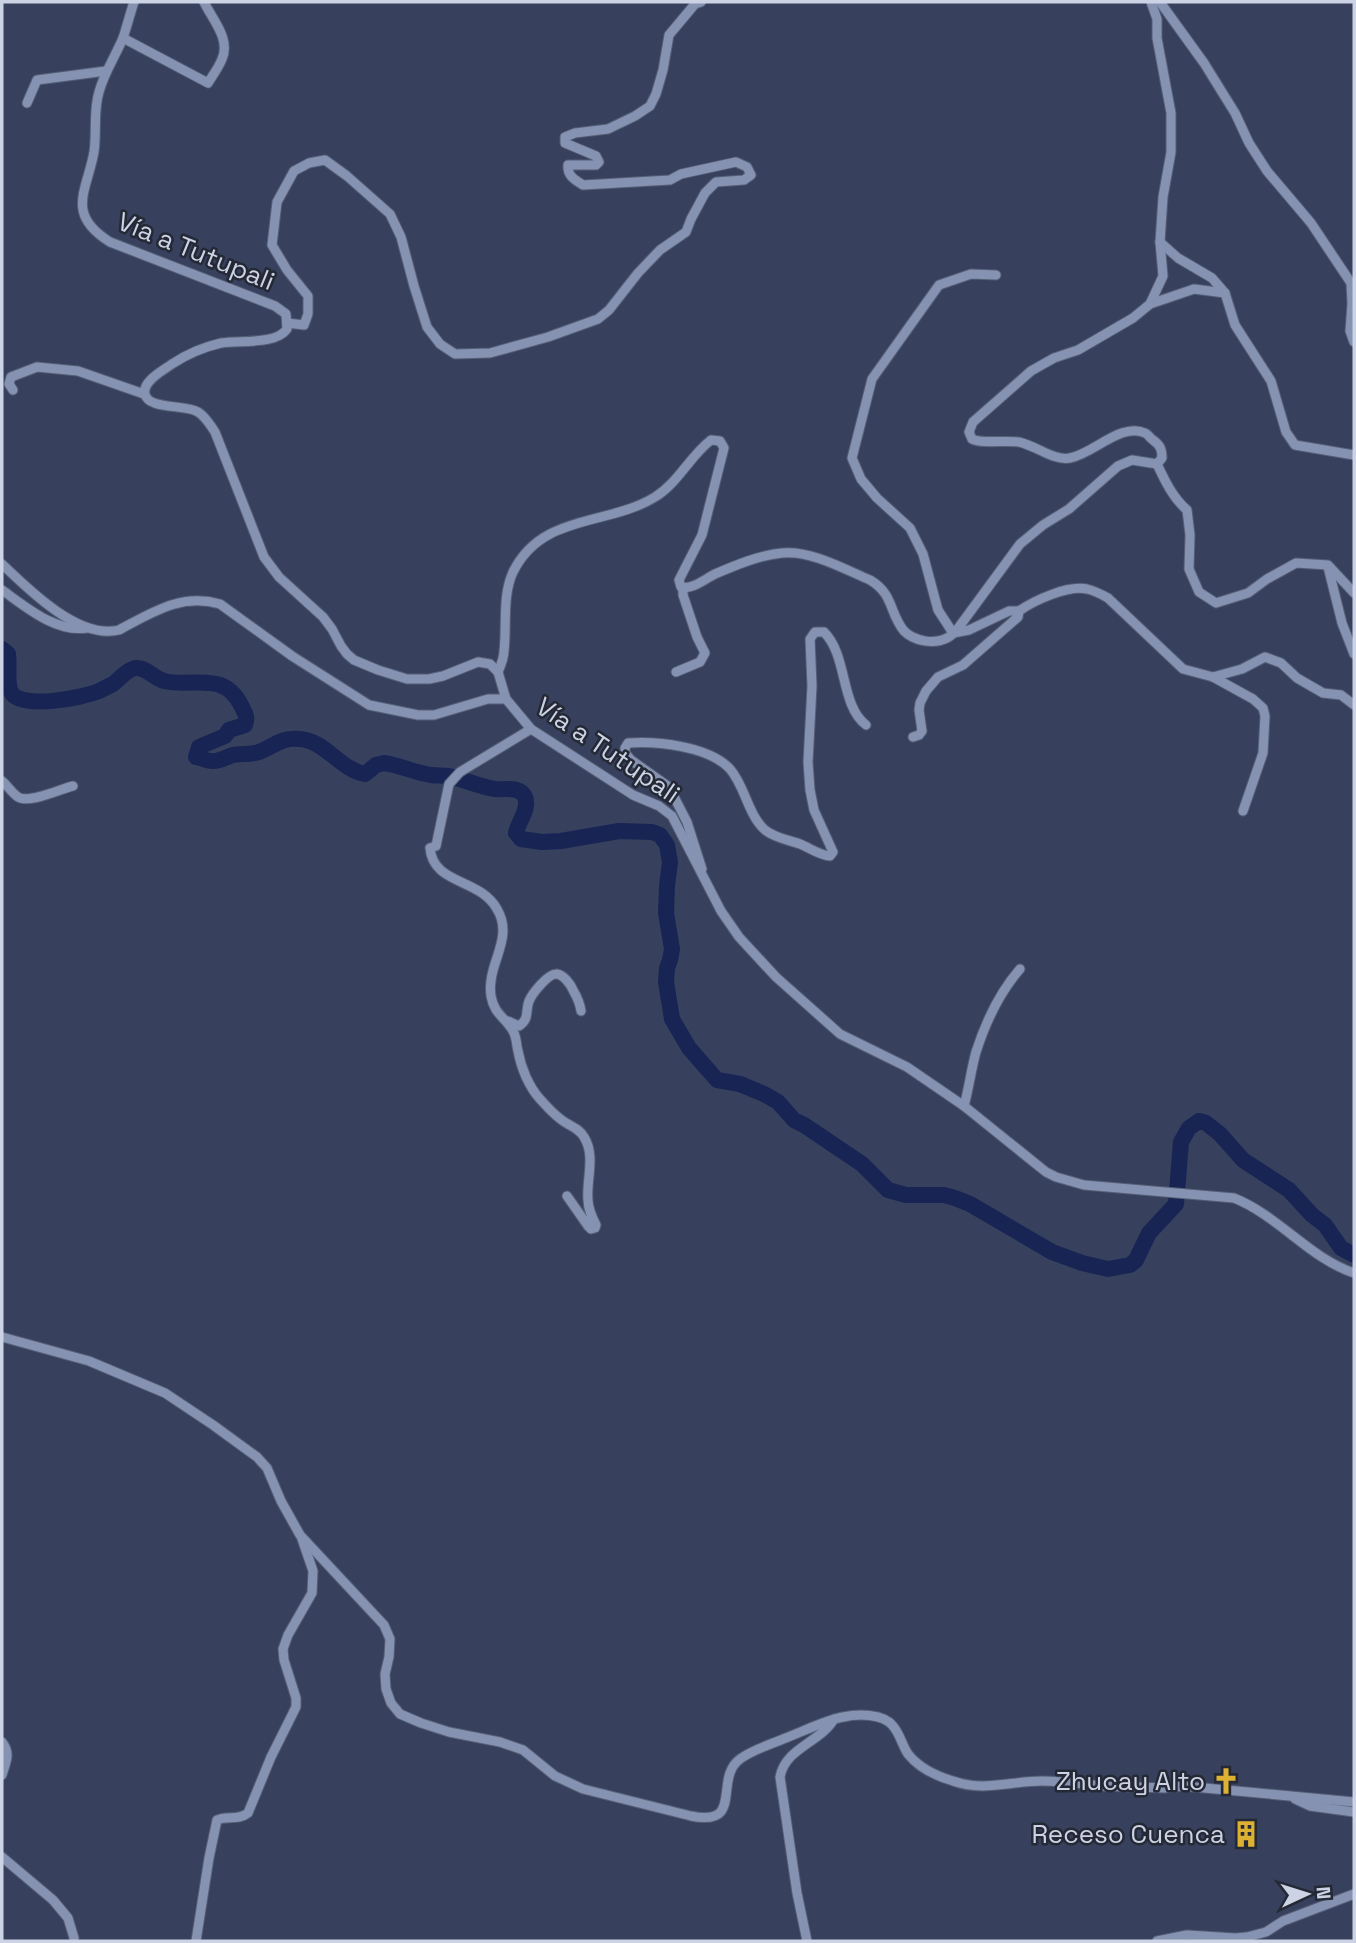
<svg xmlns="http://www.w3.org/2000/svg" width="1356" height="1943" viewBox="0 0 1356 1943" font-family="'Space Grotesk',sans-serif">
	<style>
		.lines { fill: none; stroke-linecap: round; stroke-linejoin: round }
		.river { stroke: #182554; stroke-width: 16 }
		.minor-casing { stroke: #565e76; stroke-width: 11 }
		.minor { stroke: #8592b2; stroke-width: 9 }
		.labels { text-anchor: middle; stroke-width: 5; stroke-linejoin: round; paint-order: stroke }
		.street-label { font-size: 26px; fill: #ccd3e4; stroke: #242935 }
		.poi-label { font-size: 26px; fill: #ccd3e4; stroke: #242935; text-anchor: end }
	</style>
	<rect width="100%" height="100%" fill="#37415d"/>
	<g class="lines">
		<path class="river" d="M 2,649 L 8,654 C 10,665 6,681 11,692 C 20,710 83,698 99,691 C 103,689 109,686 113,684 C 120,679 126,670 135,668 C 147,667 153,678 164,681 C 193,688 223,670 241,705 C 245,713 248,717 245,725 L 229,730 L 225,736 L 199,747 L 196,757 C 201,758 207,761 212,761 C 219,762 226,757 233,755 C 241,753 251,755 259,752 C 275,746 281,737 300,739 C 326,741 339,769 365,774 L 376,765 L 384,763 C 400,765 415,773 431,775 C 437,776 442,775 448,776 C 464,779 479,787 495,789 C 505,790 520,786 525,797 C 530,809 518,822 516,833 L 521,839 L 542,842 L 561,841 L 619,831 L 652,832 L 660,835 L 667,845 L 670,862 L 667,886 L 666,913 L 672,949 L 670,960 L 667,968 L 666,982 L 672,1019 L 689,1048 L 717,1080 L 740,1084 L 764,1094 L 778,1102 L 794,1120 L 804,1125 L 862,1164 L 888,1190 L 906,1195 L 944,1195 L 955,1198 L 970,1204 L 1052,1252 L 1082,1263 L 1108,1269 L 1130,1265 L 1136,1260 L 1149,1233 L 1176,1204 L 1181,1142 L 1189,1128 L 1199,1121 L 1206,1123 L 1220,1134 L 1243,1160 L 1289,1190 L 1312,1215 L 1325,1225 L 1341,1248 L 1354,1255"/>
		<defs>
			<g id="minor">
				<path d="M 134,2 C 130,14 127,26 123,38 C 115,57 104,73 99,92 C 93,111 97,132 94,152 C 87,191 65,214 110,242 L 275,306 L 286,314 L 287,329 C 276,345 240,340 221,343 C 204,347 187,354 172,364 C 164,370 142,381 145,394 C 148,410 186,404 198,412 C 206,417 210,425 215,432 L 264,557 L 279,577 L 323,617 L 332,629 L 341,646 L 347,654 L 354,660 L 378,670 L 407,679 L 429,679 L 443,676 L 478,662 L 490,664 L 498,672 L 506,699 L 531,729 L 633,795 L 659,806 L 672,816 L 721,911 L 739,937 L 776,977 L 840,1034 L 907,1067 L 964,1106 L 1046,1172 L 1056,1177 L 1084,1185 L 1234,1198 C 1279,1216 1309,1258 1354,1273"/>
				<polyline points="1160,2 1204,63 1235,113 1249,143 1267,171 1311,223 1351,283 1352,304 1350,331 1354,342"/>
				<path d="M 123,38 L 208,83 C 213,75 219,67 222,59 C 231,39 212,19 204,2"/>
				<polyline points="27,103 37,80 106,71"/>
				<polyline points="1160,242 1178,258 1212,278 1225,293 1235,325 1271,381 1286,432 1295,445 1354,455"/>
				<polyline points="1150,304 1194,289 1225,293"/>
				<path d="M 287,323 L 304,325 L 308,314 L 308,296 L 287,270 L 272,245 L 277,202 L 294,171 L 309,163 L 325,160 L 347,176 L 390,214 L 401,237 L 414,286 L 427,327 L 440,344 L 455,354 L 490,353 L 548,337 L 598,319 L 609,310 L 638,273 L 660,250 L 686,232 L 691,219 L 705,193 L 716,182 L 744,180 L 751,175 L 747,167 L 736,162 L 681,174 L 670,180 L 583,185 C 575,180 567,176 568,165 L 596,165 L 599,162 L 596,156 L 565,143 L 565,137 L 575,133 L 608,129 L 635,116 L 650,106 L 656,94 L 663,70 L 669,35 L 695,4 L 701,2"/>
				<polyline points="13,390 9,384 11,377 37,367 78,371 144,394"/>
				<path d="M 1157,464 C 1165,481 1173,498 1187,510 L 1190,535 L 1189,569 L 1199,592 L 1216,603 L 1248,593 L 1267,579 L 1296,563 L 1328,565 L 1354,593"/>
				<path d="M 2,564 C 29,590 79,640 119,630 C 153,612 181,593 220,604 L 292,656 L 369,705 L 418,715 L 434,715 L 488,699 L 506,699"/>
				<polyline points="1328,567 1342,623 1354,654"/>
				<path d="M 2,590 C 26,607 56,633 87,628"/>
				<path d="M 1019,611 C 1035,600 1068,585 1087,589 C 1095,591 1101,594 1108,598 L 1183,669 L 1213,677 L 1253,699 L 1263,708 L 1265,716 L 1263,753 L 1243,811"/>
				<path d="M 498,672 C 501,665 504,658 504,651 C 507,625 502,596 513,572 C 542,513 608,526 655,497 C 678,483 690,456 711,440 L 720,441 L 724,448 L 702,535 L 679,580 L 681,587 C 692,590 705,579 715,574 C 736,565 760,555 782,553 C 811,550 844,569 870,580 C 894,594 889,613 904,631 C 914,641 934,645 947,638 C 951,636 956,631 959,627 L 1020,544 L 1043,525 L 1069,509 L 1118,466 L 1132,460 L 1157,464 L 1162,458 C 1162,449 1160,445 1153,440 C 1150,438 1148,434 1145,433 C 1121,422 1093,454 1070,458 C 1053,461 1037,446 1019,442 C 1006,440 980,444 972,439 L 969,432 L 973,422 L 1031,371 L 1054,358 L 1078,350 L 1133,318 L 1150,304 L 1163,276 L 1160,242 L 1163,197 L 1171,152 L 1171,113 L 1157,38 L 1157,19 L 1151,2"/>
				<polyline points="676,672 700,662 705,653 697,637 683,595 683,588"/>
				<polyline points="1213,677 1242,669 1265,657 1281,663 1297,678 1323,693 1341,695 1354,705"/>
				<path d="M 531,729 L 460,772 L 449,784 L 436,846 L 430,848 C 433,885 480,878 497,909 C 515,939 486,964 491,996 C 494,1014 505,1017 513,1031 C 517,1038 516,1044 518,1051 C 521,1068 529,1087 540,1099 C 548,1108 558,1119 568,1124 C 575,1128 580,1130 584,1137 C 596,1156 586,1180 588,1200 C 588,1209 592,1217 596,1225 L 595,1228 L 591,1229 L 588,1226 L 567,1196"/>
				<polyline points="913,737 919,735 922,731 919,710 920,703 926,691 938,677 963,665 1018,617 1019,611 1009,611 969,630 953,633 938,610 923,554 910,528 877,498 861,479 852,458 872,379 939,285 971,274 996,275"/>
				<path d="M 2,781 C 7,785 12,793 18,797 C 29,804 60,789 73,786"/>
				<path d="M 702,869 L 687,822 L 669,787 L 631,760 L 625,753 L 625,748 L 628,743 C 656,741 709,746 730,769 C 745,786 748,815 765,830 C 775,838 789,840 800,844 C 810,848 819,855 830,856 L 833,852 L 814,810 L 810,790 L 808,762 L 812,686 L 810,639 L 815,632 L 824,632 C 848,656 840,705 866,725"/>
				<path d="M 508,1021 L 519,1026 C 530,1019 525,1011 529,1001 C 532,994 548,973 557,974 C 564,975 571,985 573,990 C 577,997 580,1003 581,1011"/>
				<path d="M 964,1106 C 969,1088 971,1070 976,1052 C 986,1021 999,993 1020,969"/>
				<path d="M 2,1337 L 89,1361 L 165,1393 L 213,1425 L 257,1457 L 267,1468 L 281,1501 L 300,1535 L 384,1625 L 390,1639 L 389,1657 L 385,1674 L 386,1689 L 391,1703 L 400,1714 L 421,1723 L 449,1732 L 500,1742 L 523,1750 L 555,1776 L 583,1789 L 691,1816 C 745,1827 713,1779 740,1759 C 752,1750 769,1745 783,1739 C 802,1732 823,1721 843,1717 C 857,1714 883,1713 893,1726 C 900,1734 902,1745 908,1754 C 919,1768 936,1776 953,1781 C 983,1792 1011,1781 1042,1781 C 1062,1781 1081,1784 1101,1786 C 1122,1787 1143,1787 1164,1788 L 1183,1786 L 1354,1802"/>
				<path d="M 2,1742 C 11,1753 6,1762 2,1775"/>
				<polyline points="1295,1799 1310,1806 1354,1812"/>
				<polyline points="2,1857 53,1900 68,1918 74,1938"/>
				<path d="M 196,1941 L 209,1858 L 217,1820 C 227,1815 238,1821 248,1813 L 271,1757 L 296,1707 L 296,1698 L 284,1660 L 283,1649 L 288,1635 L 312,1593 L 313,1571 L 302,1539"/>
				<path d="M 807,1941 L 797,1893 L 780,1777 C 785,1748 821,1742 834,1719"/>
				<polyline points="1157,1941 1187,1935 1235,1938 1247,1937 1266,1932 1283,1921 1354,1894"/>
			</g>
		</defs>
		<use href="#minor" class="minor-casing"/>
		<use href="#minor" class="minor"/>
	</g>
	<defs>
		<symbol id="church-bare" viewBox="-9 -9 18 18"><path d="M-1.2-6h2.4v3.5h3.3v2.4h-3.3V6h-2.4V-.1h-3.3v-2.4h3.3Z" fill="#ddb133" stroke="#242935" stroke-width="2.5" paint-order="stroke"/></symbol>
		<symbol id="building-bare" viewBox="-9 -9 18 18"><path d="M-4-6H4V6H1V3H-1V6H-4ZM-2.5-4.3h1.7v1.8h-1.7ZM.8-4.3h1.7v1.8H.8ZM-2.5-1h1.7V.8h-1.7ZM.8-1h1.7V.8H.8Z" fill="#ddb133" stroke="#242935" stroke-width="2.5" paint-order="stroke"/></symbol>
	</defs>
	<g fill-rule="evenodd">
		<use href="#church-bare" x="1207" y="1762" width="38" height="38"/>
		<use href="#building-bare" x="1227" y="1815" width="38" height="38"/>
	</g>
	<g class="labels">
		<g class="street-label">
			<text transform="translate(196 251) rotate(22)" y="9">Vía a Tutupali</text>
			<text transform="translate(608 750) rotate(34)" y="9">Vía a Tutupali</text>
		</g>
		<g class="poi-label">
			<text x="1205" y="1790">Zhucay Alto</text>
			<text x="1225" y="1843">Receso Cuenca</text>
		</g>
	</g>
	<rect width="1356" height="1943" fill="none" stroke="#ccd3e4" stroke-width="7"/>
	<g transform="translate(1307 1894) rotate(86)" stroke="#242935" stroke-width="5" paint-order="stroke">
	<path d="M0-5L12 26L0 18L-12 26Z" fill="#ccd3e4"/>
	<text y="-10" font-size="19" font-weight="bold" text-anchor="middle" fill="#ccd3e4">N</text>
	</g>
</svg>
